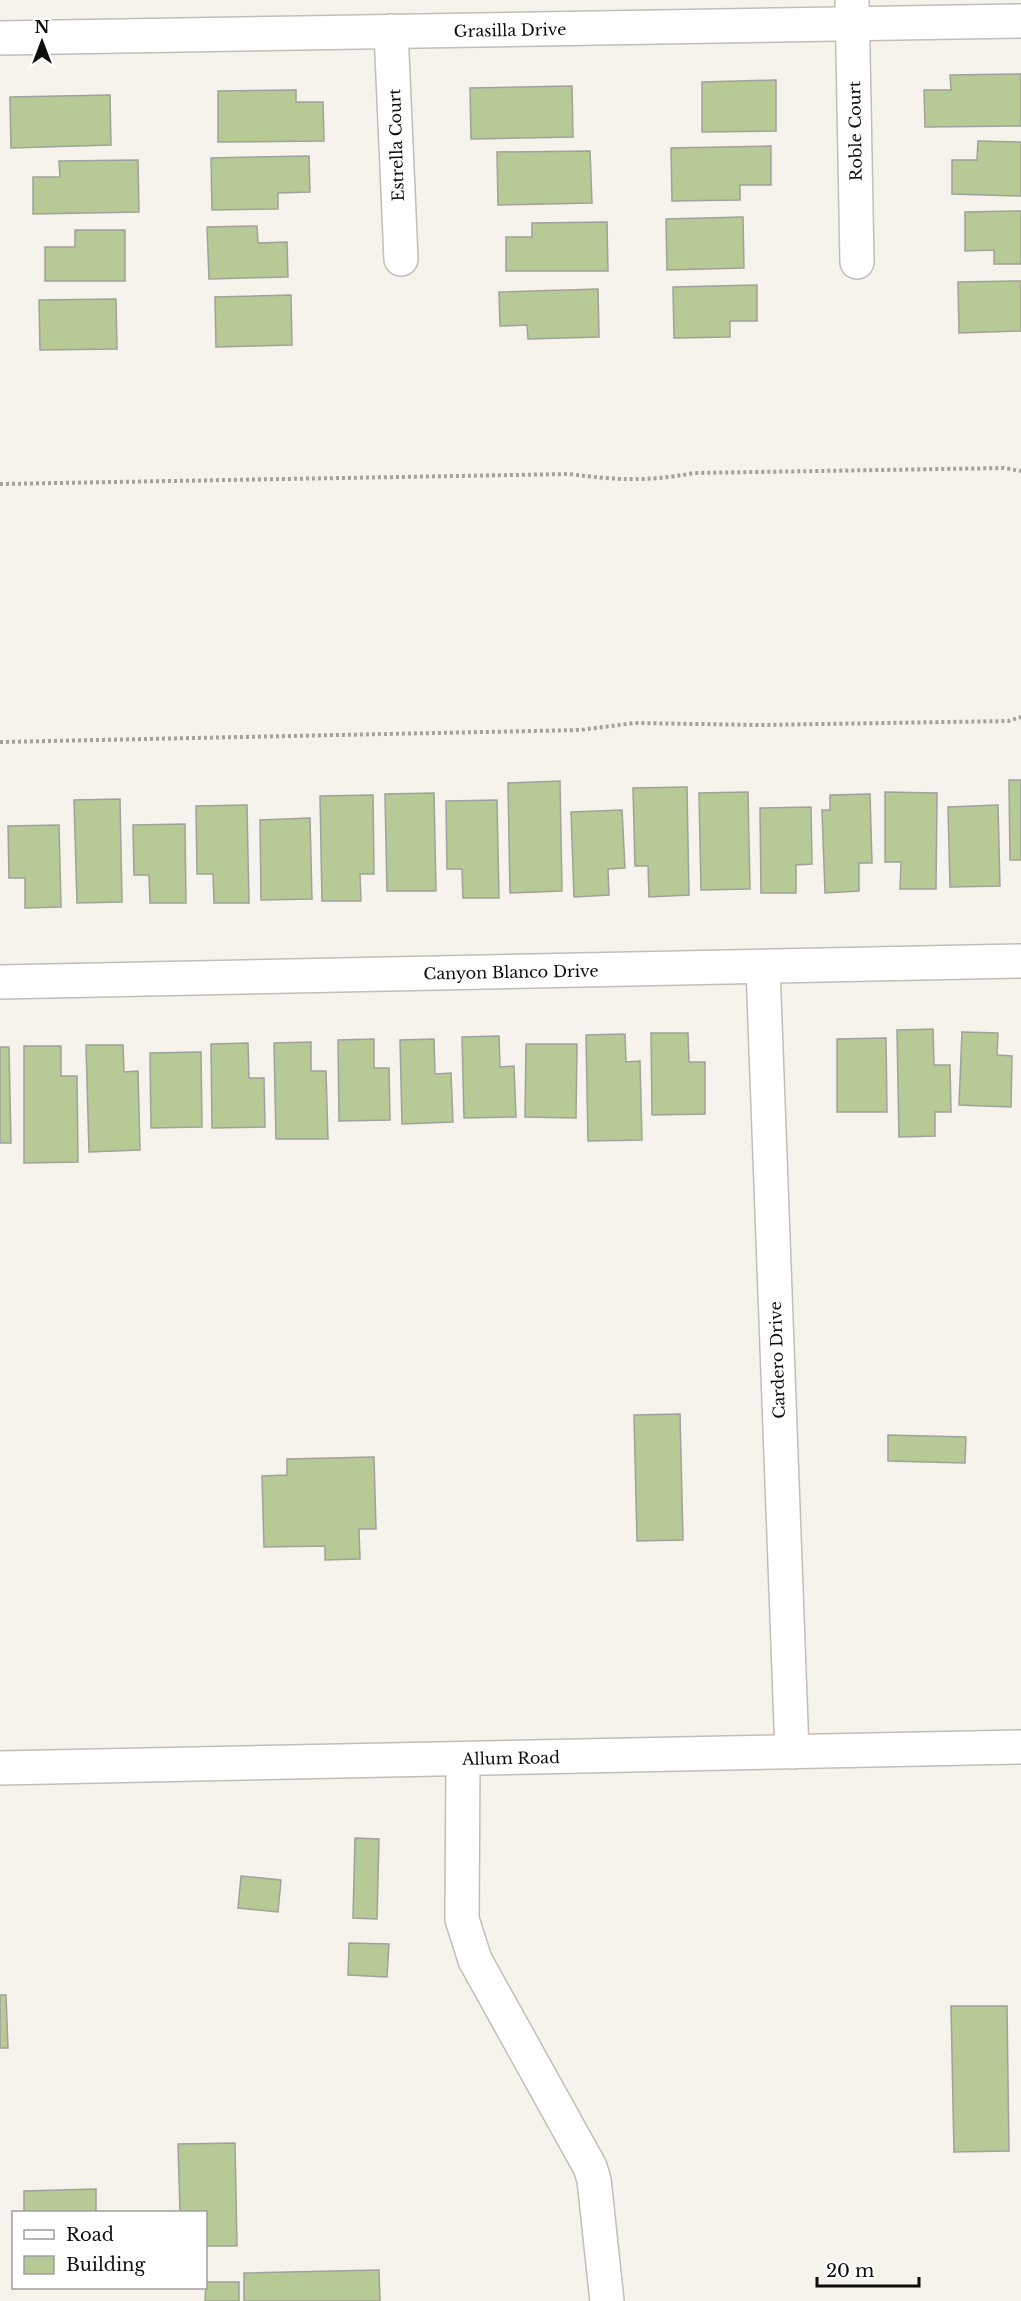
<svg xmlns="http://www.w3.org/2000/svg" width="1021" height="2301" viewBox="0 0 1021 2301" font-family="'Libre Baskerville',serif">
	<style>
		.building { fill: #b7ca96; stroke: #9fa29b; stroke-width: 1.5 }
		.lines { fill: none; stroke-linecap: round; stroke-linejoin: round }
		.minor-casing { stroke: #c0bfb7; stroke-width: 36 }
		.path { stroke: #a2a19b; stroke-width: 4; stroke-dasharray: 3 3; stroke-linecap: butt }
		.minor { stroke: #fff; stroke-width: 33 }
		.labels { text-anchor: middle; stroke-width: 4.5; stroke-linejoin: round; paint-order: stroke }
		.street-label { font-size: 16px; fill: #0e0e0b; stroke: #fff }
	</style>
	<rect width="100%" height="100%" fill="#f5f3eb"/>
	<g class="building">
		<polygon points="1021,74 1021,126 925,127 924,90 951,90 950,75"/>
		<polygon points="776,80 776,131 702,132 702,82"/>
		<polygon points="572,86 573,137 471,139 470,88"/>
		<polygon points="296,90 296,102 323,102 324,141 218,142 218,91"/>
		<polygon points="110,95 111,145 11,148 10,97"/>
		<polygon points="978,141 1021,142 1021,196 952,194 952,160 977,160"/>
		<polygon points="771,146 771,185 740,185 740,200 672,201 671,148"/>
		<polygon points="590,151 592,203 498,205 497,152"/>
		<polygon points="309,156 310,192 278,193 278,209 212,210 211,158"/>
		<polygon points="138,160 139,212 33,214 33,177 60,177 59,161"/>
		<polygon points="1021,211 1021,264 994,264 994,250 965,251 965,212"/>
		<polygon points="743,217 744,268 667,270 666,219"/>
		<polygon points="607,222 608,271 506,271 506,237 532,237 532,223"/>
		<polygon points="257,226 258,243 287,242 288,277 209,279 207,227"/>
		<polygon points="75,230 125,230 125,281 45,281 45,247 75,247"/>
		<polygon points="1021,281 1021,331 959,333 958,282"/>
		<polygon points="757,285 757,321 730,321 730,337 674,338 673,287"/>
		<polygon points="598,289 599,337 528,339 527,325 500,326 499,292"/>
		<polygon points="291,295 292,345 216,347 215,297"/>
		<polygon points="116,299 117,349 40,350 39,300"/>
		<polygon points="1009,780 1021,780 1021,860 1010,860"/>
		<polygon points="560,781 562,891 510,893 508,783"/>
		<polygon points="687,787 689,895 649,897 648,866 635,866 633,788"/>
		<polygon points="748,792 750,889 701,890 699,793"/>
		<polygon points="885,792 937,793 936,889 900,889 901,862 885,862"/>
		<polygon points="434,793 436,891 387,891 385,794"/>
		<polygon points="870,794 872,863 859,863 859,891 825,893 822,810 830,810 830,795"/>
		<polygon points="373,795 374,874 360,874 361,901 322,901 320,796"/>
		<polygon points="120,799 122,902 77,903 74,800"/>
		<polygon points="497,800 499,898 463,898 462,869 447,869 446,801"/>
		<polygon points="247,805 249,903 214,903 213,874 197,874 196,806"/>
		<polygon points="998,805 1000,886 950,887 948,807"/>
		<polygon points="811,807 812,864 796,865 796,893 761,893 760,808"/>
		<polygon points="622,810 625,868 608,869 609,895 574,897 571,812"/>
		<polygon points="310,818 312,899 261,900 260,820"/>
		<polygon points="185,824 186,903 150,903 149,875 134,875 133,825"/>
		<polygon points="59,825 61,907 25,908 25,878 9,878 8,826"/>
		<polygon points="933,1029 934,1065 950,1065 951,1112 935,1112 935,1136 899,1137 897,1030"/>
		<polygon points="962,1032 998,1033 997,1055 1012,1056 1011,1107 959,1105"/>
		<polygon points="651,1033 688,1033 689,1062 705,1062 705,1114 652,1115"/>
		<polygon points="625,1034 626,1062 640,1061 642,1140 588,1141 586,1035"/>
		<polygon points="499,1036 500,1067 514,1066 516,1117 464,1118 462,1037"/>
		<polygon points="886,1038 887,1112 837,1112 837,1039"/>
		<polygon points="374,1039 374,1068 389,1068 390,1120 339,1121 338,1040"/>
		<polygon points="434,1039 435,1074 451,1073 453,1122 402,1124 400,1040"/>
		<polygon points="311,1042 311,1071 326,1071 328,1139 276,1139 274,1043"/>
		<polygon points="248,1043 249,1078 264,1078 265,1127 212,1128 211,1044"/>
		<polygon points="526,1044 577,1044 576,1118 525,1117"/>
		<polygon points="86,1045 123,1045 124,1072 138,1071 140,1150 89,1152"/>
		<polygon points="24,1046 61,1046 61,1076 77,1076 78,1162 24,1163"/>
		<polygon points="0,1047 9,1047 11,1143 0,1143"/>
		<polygon points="201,1052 202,1127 151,1128 150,1053"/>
		<polygon points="680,1414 683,1540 637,1541 634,1415"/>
		<polygon points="888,1435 966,1437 965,1463 888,1461"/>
		<polygon points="374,1457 376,1529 359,1529 360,1559 325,1560 325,1546 264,1547 262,1476 287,1475 287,1459"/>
		<polygon points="355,1838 379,1839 377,1919 353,1918"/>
		<polygon points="241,1876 281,1880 278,1912 238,1908"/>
		<polygon points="349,1943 389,1944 387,1977 348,1975"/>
		<polygon points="0,1995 6,1995 8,2048 0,2048"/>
		<polygon points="951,2006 1007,2006 1009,2151 954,2152"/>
		<polygon points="235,2143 237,2246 206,2246 206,2212 180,2212 178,2144"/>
		<polygon points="96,2189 96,2212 24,2212 24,2191"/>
		<polygon points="379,2270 380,2301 244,2301 244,2273"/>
		<polygon points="206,2282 239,2282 239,2301 205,2301"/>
	</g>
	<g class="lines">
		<defs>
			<g id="minor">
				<polyline points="852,0 857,262"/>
				<polyline points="391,31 401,259"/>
				<polyline points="0,38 1021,21"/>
				<polyline points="763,968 792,1752"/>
				<polyline points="0,982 1021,961"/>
				<polyline points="463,1759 462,1919 475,1960 590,2167 594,2180 607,2301"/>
				<polyline points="0,1768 1021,1747"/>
			</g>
		</defs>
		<use href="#minor" class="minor-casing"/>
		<g class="path">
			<path d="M 0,484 L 569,474 C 617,480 645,482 694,473 L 1004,468 L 1021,471"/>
			<polyline points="0,742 580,730 634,723 760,725 1008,721 1021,717"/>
		</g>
		<use href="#minor" class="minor"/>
	</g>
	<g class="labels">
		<g class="street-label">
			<text transform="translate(510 30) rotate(-1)" y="6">Grasilla Drive</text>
			<text transform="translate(855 131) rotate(-91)" y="6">Roble Court</text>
			<text transform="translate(396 145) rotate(-92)" y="6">Estrella Court</text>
			<text transform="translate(511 972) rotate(-1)" y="6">Canyon Blanco Drive</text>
			<text transform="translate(777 1360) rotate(-92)" y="6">Cardero Drive</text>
			<text transform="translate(511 1758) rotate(-1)" y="6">Allum Road</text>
		</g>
	</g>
	<rect x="12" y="2211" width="195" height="78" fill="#ffffff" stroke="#9f9f9d" stroke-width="1.5"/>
	<rect x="24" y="2230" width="30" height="9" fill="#ffffff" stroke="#9f9f9d" stroke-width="1.5"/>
	<text x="66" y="2241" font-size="18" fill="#0e0e0b">Road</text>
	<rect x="24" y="2256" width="30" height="18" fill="#b7ca96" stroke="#9f9f9d" stroke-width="1.5"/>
	<text x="66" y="2271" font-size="18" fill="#0e0e0b">Building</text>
	<g transform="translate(42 42)" stroke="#ffffff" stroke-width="4.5" paint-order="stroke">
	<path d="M0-4.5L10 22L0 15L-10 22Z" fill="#0e0e0b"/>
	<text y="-9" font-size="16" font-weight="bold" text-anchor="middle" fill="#0e0e0b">N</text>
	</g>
	<path d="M817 2277v9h102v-9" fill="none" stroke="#0e0e0b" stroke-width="3"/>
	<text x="826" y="2277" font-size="18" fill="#0e0e0b" stroke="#ffffff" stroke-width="4.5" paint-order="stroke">20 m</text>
</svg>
